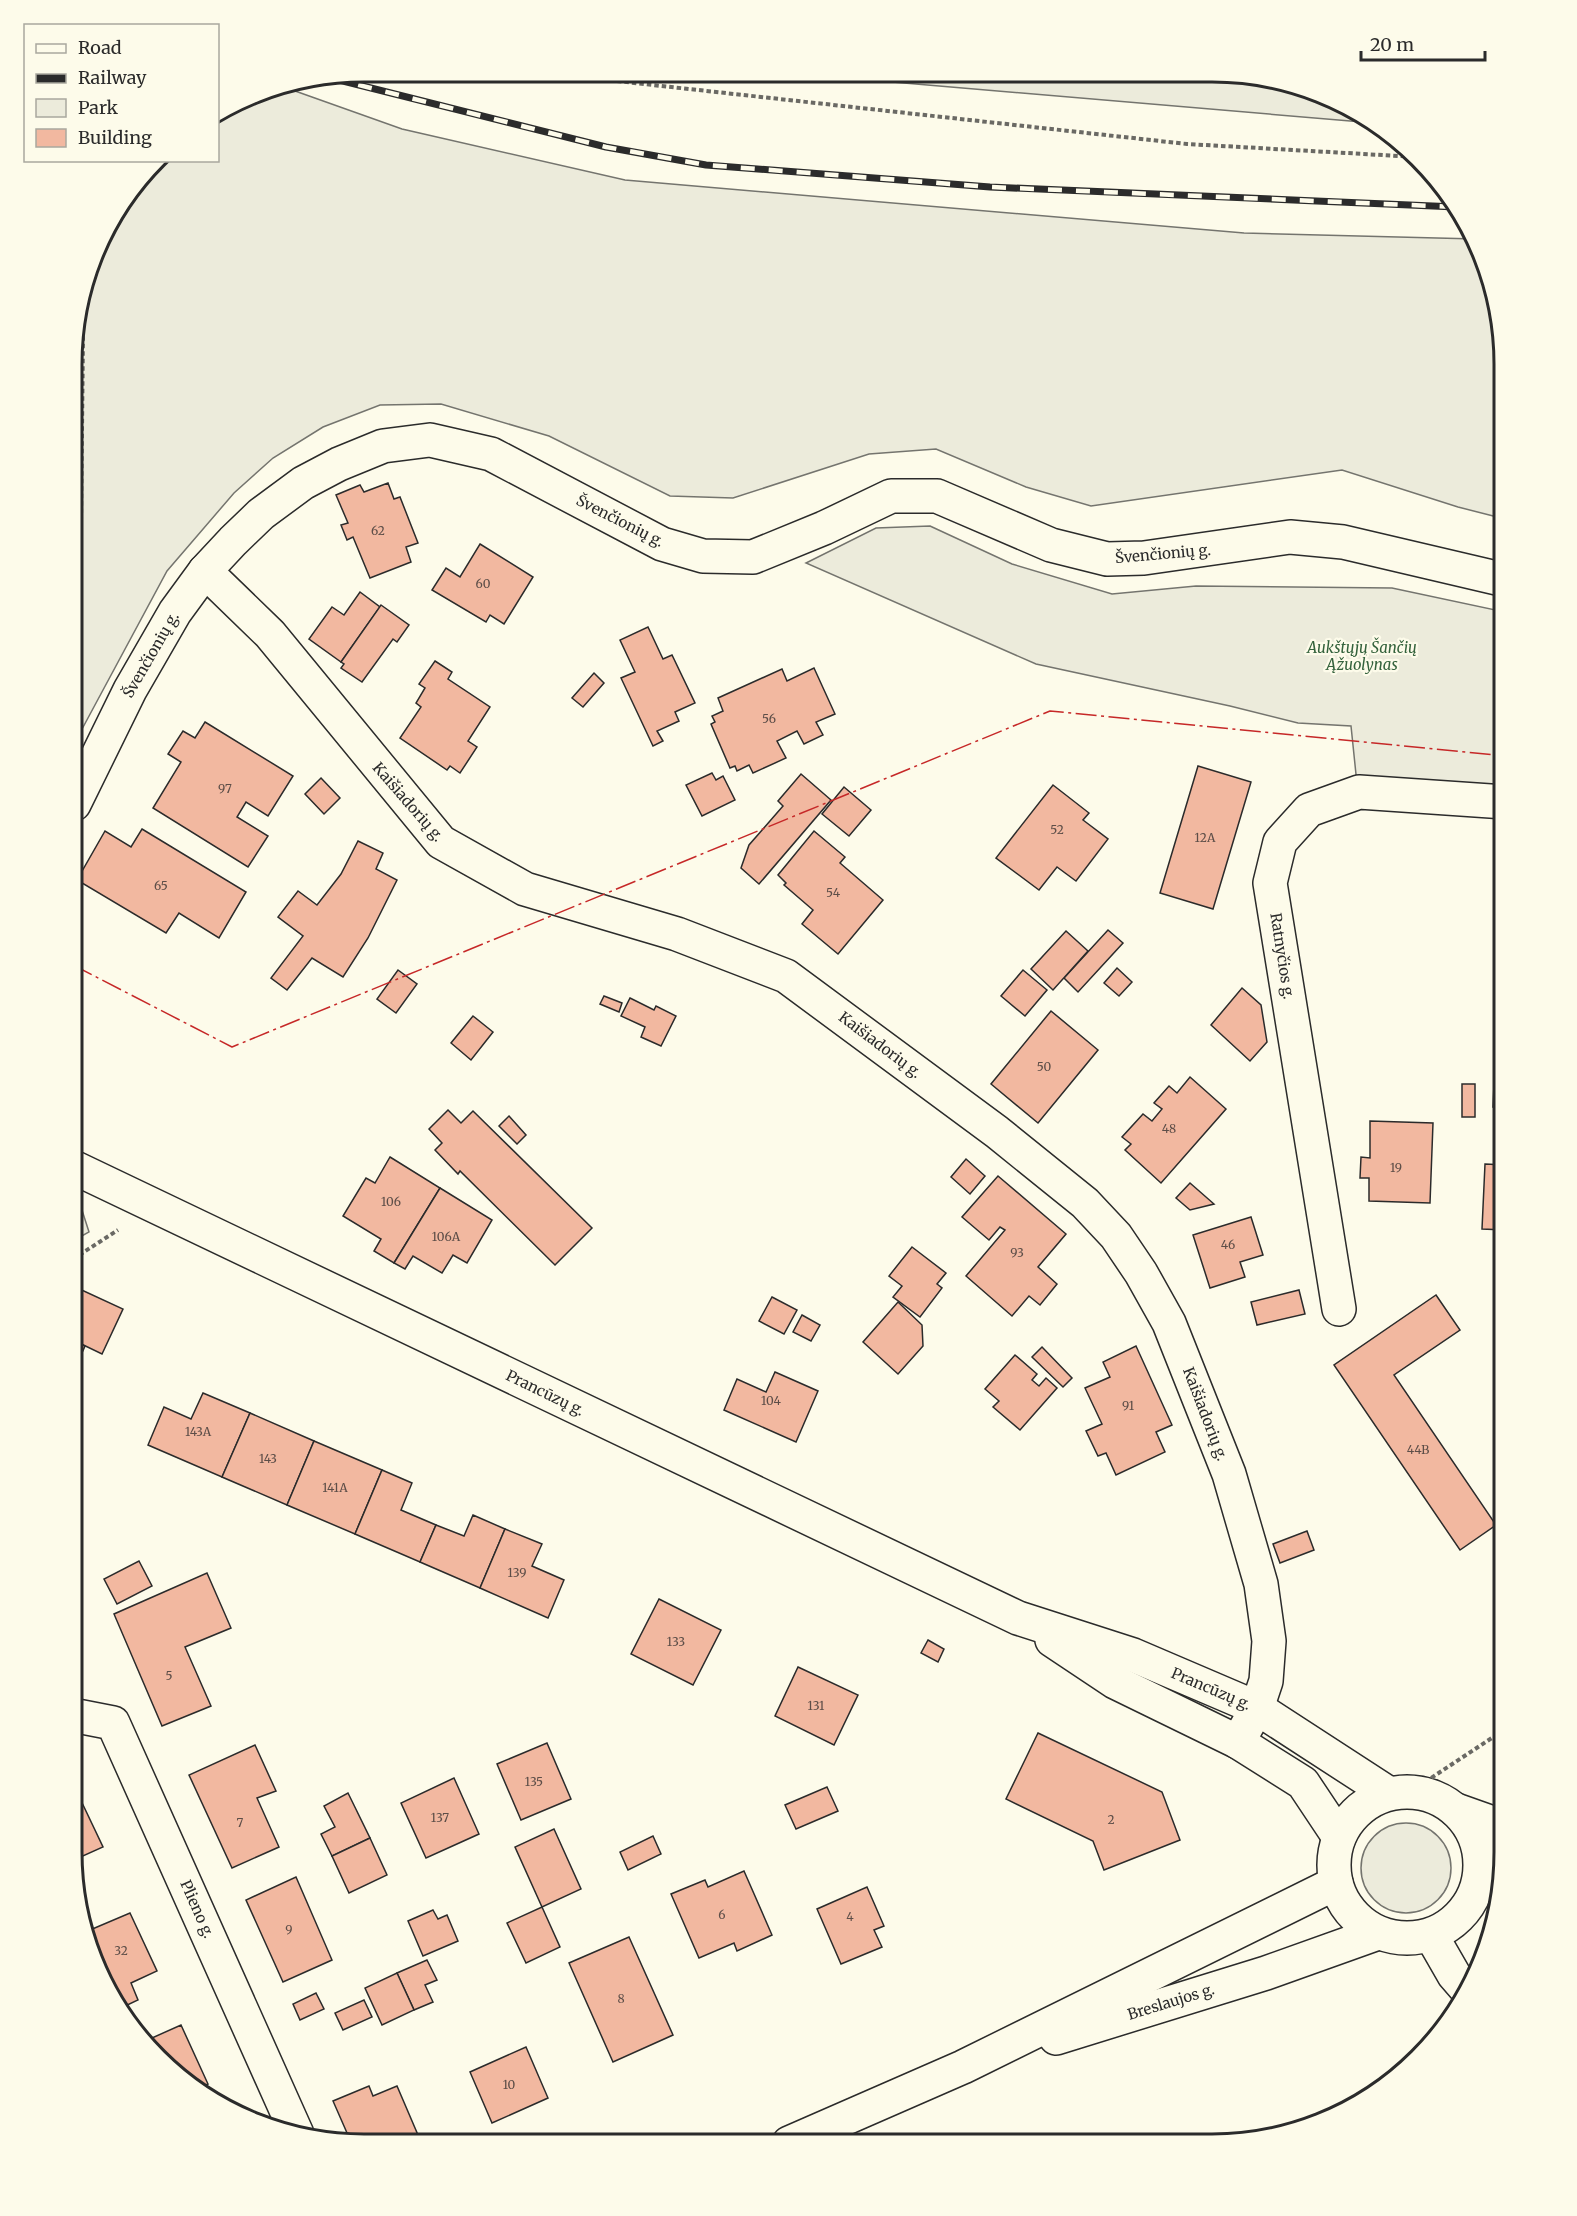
<svg xmlns="http://www.w3.org/2000/svg" width="1577" height="2216" viewBox="0 0 1577 2216" font-family="Merriweather,serif">
	<style>
		.green { fill: #ecebdb; stroke: #74746e; stroke-width: 1.5 }
		.building { fill: #f2b8a0; stroke: #2b2b2b; stroke-width: 1.5 }
		.lines { fill: none; stroke-linecap: round; stroke-linejoin: round }
		.minor-casing { stroke: #2b2b2b; stroke-width: 36 }
		.path { stroke: #6a6964; stroke-width: 4; stroke-dasharray: 4.5 3; stroke-linecap: butt }
		.minor { stroke: #fdfbea; stroke-width: 33 }
		.rail-casing { stroke: #2b2b2b; stroke-width: 7 }
		.rail { stroke: #fdfbea; stroke-width: 4.5; stroke-dasharray: 14; stroke-linecap: butt }
		.power { stroke: #c62828; stroke-width: 1.5; stroke-dasharray: 21 4.5 3 4.5; stroke-linecap: butt }
		.labels { text-anchor: middle; stroke-width: 4.5; stroke-linejoin: round; paint-order: stroke }
		.number-label { font-size: 12px; fill: #5d4e48 }
		.street-label { font-size: 15px; fill: #2b2b2b; stroke: #fdfbea }
		.park-label { font-size: 15px; font-style: italic; fill: #34623c; stroke: #fdfbea }
		.rim { fill: none; stroke: #2b2b2b; stroke-width: 3 }
	</style>
	<rect width="100%" height="100%" fill="#fdfbea"/>
	<g class="green">
		<polygon points="787,73 1251,75 1324,94 1374,123"/>
		<polygon points="281,86 402,129 625,180 1244,233 1476,239 1505,365 1505,519 1458,507 1342,470 1091,506 1026,487 936,449 869,454 733,498 670,496 549,436 441,404 380,405 323,427 273,458 234,493 167,571 74,744 75,326 111,219 159,161 218,160 218,118 270,88"/>
		<polygon points="930,526 1012,564 1112,594 1196,586 1392,588 1505,612 1505,788 1357,784 1351,726 1298,723 1230,706 1036,664 806,563 876,528"/>
		<polygon points="73,1204 81,1207 89,1232 73,1241"/>
		<circle cx="1406" cy="1868" r="45"/>
	</g>
	<g class="building">
		<polygon points="388,483 394,499 400,497 418,543 406,547 411,562 370,578 353,537 347,540 341,525 348,523 336,495 360,485 364,492"/>
		<polygon points="480,544 533,577 504,624 490,615 486,622 432,590 446,568 460,577"/>
		<polygon points="360,592 380,607 341,662 309,639 332,607 344,615"/>
		<polygon points="381,605 409,625 397,642 393,639 362,682 341,668 344,664 341,662"/>
		<polygon points="648,627 663,659 672,655 695,703 675,712 679,721 657,731 663,741 653,746 621,678 635,672 620,640"/>
		<polygon points="435,661 452,672 448,679 490,707 468,741 477,747 460,773 450,766 447,770 400,738 421,707 416,703 425,688 419,684"/>
		<polygon points="814,668 835,714 816,722 823,735 804,744 797,731 777,741 786,758 753,773 749,765 737,771 735,766 730,768 711,724 715,722 712,716 723,711 718,698 782,669 787,681"/>
		<polygon points="594,673 604,683 583,707 572,698"/>
		<polygon points="205,722 293,776 268,816 246,802 237,817 268,836 248,867 153,808 181,762 168,754 183,731 195,738"/>
		<polygon points="1198,766 1251,782 1213,909 1160,893"/>
		<polygon points="712,773 716,780 723,776 735,800 702,816 686,785"/>
		<polygon points="801,774 831,800 759,884 741,868 749,845 783,806 778,801"/>
		<polygon points="321,778 340,798 324,814 305,794"/>
		<polygon points="1053,785 1089,813 1083,820 1108,839 1076,881 1057,867 1039,890 996,858"/>
		<polygon points="844,787 871,810 849,836 822,814"/>
		<polygon points="142,829 246,892 219,938 179,913 166,933 77,880 105,831 131,847"/>
		<polygon points="814,831 845,857 840,863 883,900 838,954 802,924 813,910 784,885 786,883 778,875"/>
		<polygon points="358,841 383,853 376,869 397,880 368,938 343,977 312,958 287,990 271,978 303,936 278,917 298,891 317,905 341,874"/>
		<polygon points="1108,930 1123,943 1078,992 1064,978"/>
		<polygon points="1066,931 1088,951 1053,990 1031,969"/>
		<polygon points="1117,968 1132,982 1119,996 1104,983"/>
		<polygon points="398,970 417,984 396,1013 377,999"/>
		<polygon points="1023,970 1047,990 1025,1016 1001,996"/>
		<polygon points="1242,988 1261,1005 1267,1042 1250,1061 1211,1025"/>
		<polygon points="604,996 622,1003 619,1012 600,1004"/>
		<polygon points="630,998 654,1010 656,1006 676,1016 661,1046 641,1037 645,1027 621,1016"/>
		<polygon points="1051,1011 1098,1050 1038,1123 991,1084"/>
		<polygon points="473,1016 493,1032 471,1060 451,1043"/>
		<polygon points="1190,1077 1226,1109 1161,1183 1125,1150 1131,1144 1122,1137 1143,1114 1152,1121 1162,1109 1154,1103 1169,1086 1177,1093"/>
		<rect x="1462" y="1084" width="13" height="33"/>
		<polygon points="1494,1084 1505,1084 1505,1108 1493,1107"/>
		<polygon points="448,1110 461,1123 473,1111 592,1228 555,1265 460,1171 458,1174 435,1150 442,1143 429,1129"/>
		<polygon points="509,1116 526,1135 517,1144 499,1126"/>
		<polygon points="1370,1121 1433,1123 1430,1203 1369,1201 1369,1178 1360,1178 1361,1157 1370,1158"/>
		<polygon points="390,1157 440,1188 394,1263 374,1251 381,1239 343,1216 366,1178 375,1183"/>
		<polygon points="966,1159 985,1176 970,1194 951,1177"/>
		<polygon points="1485,1164 1505,1165 1505,1230 1482,1229"/>
		<polygon points="998,1176 1066,1234 1038,1267 1057,1284 1040,1305 1029,1296 1012,1316 966,1276 1005,1230 1000,1227 989,1240 962,1217"/>
		<polygon points="1190,1183 1214,1204 1190,1210 1176,1198"/>
		<polygon points="440,1188 492,1220 467,1263 453,1255 442,1273 413,1256 405,1269 394,1263"/>
		<polygon points="1251,1217 1263,1255 1240,1262 1245,1277 1210,1288 1193,1235"/>
		<polygon points="912,1247 946,1273 937,1284 942,1288 920,1317 893,1297 902,1286 889,1276"/>
		<polygon points="73,1286 123,1309 102,1354 73,1340"/>
		<polygon points="1299,1290 1305,1314 1257,1325 1251,1302"/>
		<polygon points="1436,1295 1460,1330 1394,1375 1496,1525 1460,1550 1334,1365"/>
		<polygon points="772,1297 797,1310 784,1334 759,1321"/>
		<polygon points="898,1302 922,1325 923,1346 898,1374 863,1342"/>
		<polygon points="802,1315 820,1325 811,1341 793,1332"/>
		<polygon points="73,1340 85,1346 73,1373"/>
		<polygon points="1136,1346 1172,1425 1156,1432 1165,1452 1116,1475 1106,1453 1098,1456 1086,1431 1102,1424 1085,1388 1110,1377 1103,1362"/>
		<polygon points="1042,1347 1072,1378 1063,1387 1032,1357"/>
		<polygon points="1015,1355 1037,1374 1032,1380 1039,1386 1046,1378 1057,1388 1020,1430 993,1407 999,1401 985,1389"/>
		<polygon points="775,1372 818,1391 796,1442 724,1410 737,1379 766,1392"/>
		<polygon points="203,1393 250,1413 222,1477 148,1445 164,1407 191,1419"/>
		<polygon points="250,1413 314,1441 287,1505 222,1477"/>
		<polygon points="314,1441 382,1470 355,1534 287,1505"/>
		<polygon points="382,1470 412,1483 401,1510 436,1525 420,1562 355,1534"/>
		<polygon points="473,1515 505,1529 480,1588 420,1562 436,1525 464,1536"/>
		<polygon points="505,1529 542,1544 532,1566 564,1580 548,1618 480,1588"/>
		<polygon points="1307,1531 1314,1550 1280,1563 1273,1544"/>
		<polygon points="139,1561 152,1586 117,1604 104,1579"/>
		<polygon points="207,1573 231,1628 185,1647 211,1706 162,1726 114,1614"/>
		<polygon points="659,1599 721,1630 693,1685 631,1654"/>
		<polygon points="928,1640 944,1649 938,1662 921,1653"/>
		<polygon points="798,1667 858,1695 834,1745 775,1716"/>
		<polygon points="1038,1733 1162,1792 1180,1840 1104,1870 1093,1841 1006,1799"/>
		<polygon points="547,1743 571,1799 521,1820 497,1764"/>
		<polygon points="255,1745 276,1791 257,1798 279,1847 232,1868 189,1775"/>
		<polygon points="454,1778 479,1834 426,1858 401,1803"/>
		<polygon points="827,1787 838,1811 796,1829 785,1805"/>
		<polygon points="75,1788 103,1847 74,1860 72,1851 72,1789"/>
		<polygon points="348,1793 370,1838 332,1856 321,1834 335,1827 324,1806"/>
		<polygon points="554,1829 581,1889 542,1907 515,1847"/>
		<polygon points="653,1836 661,1854 628,1870 620,1852"/>
		<polygon points="370,1838 387,1875 349,1893 332,1856"/>
		<polygon points="744,1871 772,1935 737,1951 734,1943 699,1958 671,1894 705,1880 708,1887"/>
		<polygon points="296,1877 332,1960 283,1982 246,1900"/>
		<polygon points="867,1887 884,1926 874,1930 882,1947 841,1964 817,1909"/>
		<polygon points="542,1907 560,1947 526,1963 507,1923"/>
		<polygon points="433,1910 438,1919 447,1915 458,1941 423,1956 408,1921"/>
		<polygon points="130,1913 157,1971 131,1983 138,2000 121,2008 102,1980 90,1930"/>
		<polygon points="629,1937 673,2035 613,2062 569,1963"/>
		<polygon points="427,1960 437,1980 425,1985 433,2002 414,2010 397,1973"/>
		<polygon points="397,1973 414,2010 382,2025 365,1988"/>
		<polygon points="316,1993 324,2009 300,2020 293,2004"/>
		<polygon points="364,2000 372,2017 343,2030 335,2013"/>
		<polygon points="181,2025 208,2084 196,2089 187,2084 143,2042"/>
		<polygon points="526,2047 548,2098 492,2123 470,2072"/>
		<polygon points="369,2086 373,2096 397,2086 421,2142 351,2142 333,2101"/>
	</g>
	<g class="lines">
		<defs>
			<g id="minor">
				<polyline points="205,571 270,634 441,842 525,889 677,934 786,976 997,1132 1085,1203 1116,1236 1141,1273 1169,1323 1229,1474 1261,1584 1269,1641 1266,1681 1257,1708 1238,1742"/>
				<polyline points="74,804 130,690 175,612 205,571 233,541 261,514 303,483 339,464 383,446 430,440 491,454 662,544 703,556 753,557 824,528 891,496 937,496 1051,545 1107,559 1144,558 1290,537 1343,542 1505,580"/>
				<polyline points="73,1167 1018,1618 1133,1655 1257,1708 1388,1793"/>
				<polyline points="1339,1309 1270,883 1280,842 1309,810 1359,792 1505,802"/>
				<polyline points="1052,1640 1115,1682 1238,1742 1303,1783 1339,1837"/>
				<polyline points="72,1715 113,1723 297,2134"/>
				<circle cx="1407" cy="1865" r="73"/>
				<polyline points="1456,1810 1504,1827"/>
				<polyline points="1431,1935 1454,1975 1467,1990"/>
				<polyline points="1056,2038 1266,1973 1378,1933"/>
				<polyline points="789,2143 963,2067 1336,1883"/>
			</g>
		</defs>
		<use href="#minor" class="minor-casing"/>
		<g class="path">
			<polyline points="535,72 1187,144 1417,157"/>
			<polyline points="79,314 83,338 79,703"/>
			<polyline points="73,1259 118,1230"/>
			<polyline points="1425,1782 1504,1730"/>
		</g>
		<use href="#minor" class="minor"/>
		<defs>
			<polyline id="rail" points="331,78 606,147 706,165 990,187 1456,207"/>
		</defs>
		<use href="#rail" class="rail-casing"/>
		<use href="#rail" class="rail"/>
		<polyline class="power" points="73,965 232,1047 1050,711 1505,756"/>
	</g>
	<g class="labels">
		<g class="number-label">
			<text x="378" y="535">62</text>
			<text x="483" y="588">60</text>
			<text x="769" y="723">56</text>
			<text x="225" y="793">97</text>
			<text x="1057" y="834">52</text>
			<text x="1205" y="842">12A</text>
			<text x="161" y="890">65</text>
			<text x="833" y="897">54</text>
			<text x="1044" y="1071">50</text>
			<text x="1169" y="1133">48</text>
			<text x="1396" y="1172">19</text>
			<text x="391" y="1206">106</text>
			<text x="446" y="1241">106A</text>
			<text x="1228" y="1249">46</text>
			<text x="1017" y="1257">93</text>
			<text x="771" y="1405">104</text>
			<text x="1128" y="1410">91</text>
			<text x="198" y="1436">143A</text>
			<text x="1418" y="1454">44B</text>
			<text x="268" y="1463">143</text>
			<text x="335" y="1492">141A</text>
			<text x="517" y="1577">139</text>
			<text x="676" y="1646">133</text>
			<text x="169" y="1680">5</text>
			<text x="816" y="1710">131</text>
			<text x="534" y="1786">135</text>
			<text x="440" y="1822">137</text>
			<text x="1111" y="1824">2</text>
			<text x="240" y="1827">7</text>
			<text x="722" y="1919">6</text>
			<text x="850" y="1921">4</text>
			<text x="289" y="1934">9</text>
			<text x="121" y="1955">32</text>
			<text x="621" y="2003">8</text>
			<text x="509" y="2089">10</text>
		</g>
		<g class="street-label">
			<text transform="translate(620 521) rotate(27)" y="5">Švenčionių g.</text>
			<text transform="translate(1163 554) rotate(-5)" y="5">Švenčionių g.</text>
			<text transform="translate(151 655) rotate(-60)" y="5">Švenčionių g.</text>
			<text transform="translate(408 802) rotate(49)" y="5">Kaišiadorių g.</text>
			<text transform="translate(1282 956) rotate(81)" y="5">Ratnyčios g.</text>
			<text transform="translate(880 1045) rotate(37)" y="5">Kaišiadorių g.</text>
			<text transform="translate(545 1393) rotate(26)" y="5">Prancūzų g.</text>
			<text transform="translate(1205 1414) rotate(69)" y="5">Kaišiadorių g.</text>
			<text transform="translate(1211 1689) rotate(23)" y="5">Prancūzų g.</text>
			<text transform="translate(197 1909) rotate(66)" y="5">Plieno g.</text>
			<text transform="translate(1171 2002) rotate(-17)" y="5">Breslaujos g.</text>
		</g>
		<g class="park-label">
			<text x="1362" y="653">Aukštųjų Šančių<tspan x="1362" dy="17">Ąžuolynas</tspan></text>
		</g>
	</g>
	<path d="M0 0H1577V2216H0ZM364 82H1212A282 282 0 0 1 1494 364V1852A282 282 0 0 1 1212 2134H364A282 282 0 0 1 82 1852V364A282 282 0 0 1 364 82Z" fill="#fdfbea" fill-rule="evenodd"/>
	<path class="rim" d="M364 82H1212A282 282 0 0 1 1494 364V1852A282 282 0 0 1 1212 2134H364A282 282 0 0 1 82 1852V364A282 282 0 0 1 364 82Z"/>
	<rect x="24" y="24" width="195" height="138" fill="#fdfbea" stroke="#a9a89e" stroke-width="1.5"/>
	<rect x="36" y="44" width="30" height="9" fill="#fdfbea" stroke="#a9a89e" stroke-width="1.5"/>
	<text x="78" y="54" font-size="18" fill="#2b2b2b">Road</text>
	<rect x="36" y="74" width="30" height="9" fill="#2b2b2b" stroke="#a9a89e" stroke-width="1.5"/>
	<text x="78" y="84" font-size="18" fill="#2b2b2b">Railway</text>
	<rect x="36" y="99" width="30" height="18" fill="#ecebdb" stroke="#a9a89e" stroke-width="1.5"/>
	<text x="78" y="114" font-size="18" fill="#2b2b2b">Park</text>
	<rect x="36" y="129" width="30" height="18" fill="#f2b8a0" stroke="#a9a89e" stroke-width="1.5"/>
	<text x="78" y="144" font-size="18" fill="#2b2b2b">Building</text>
	<path d="M1361 51v9h124v-9" fill="none" stroke="#2b2b2b" stroke-width="3"/>
	<text x="1370" y="51" font-size="18" fill="#2b2b2b" stroke="#fdfbea" stroke-width="4.5" paint-order="stroke">20 m</text>
</svg>
